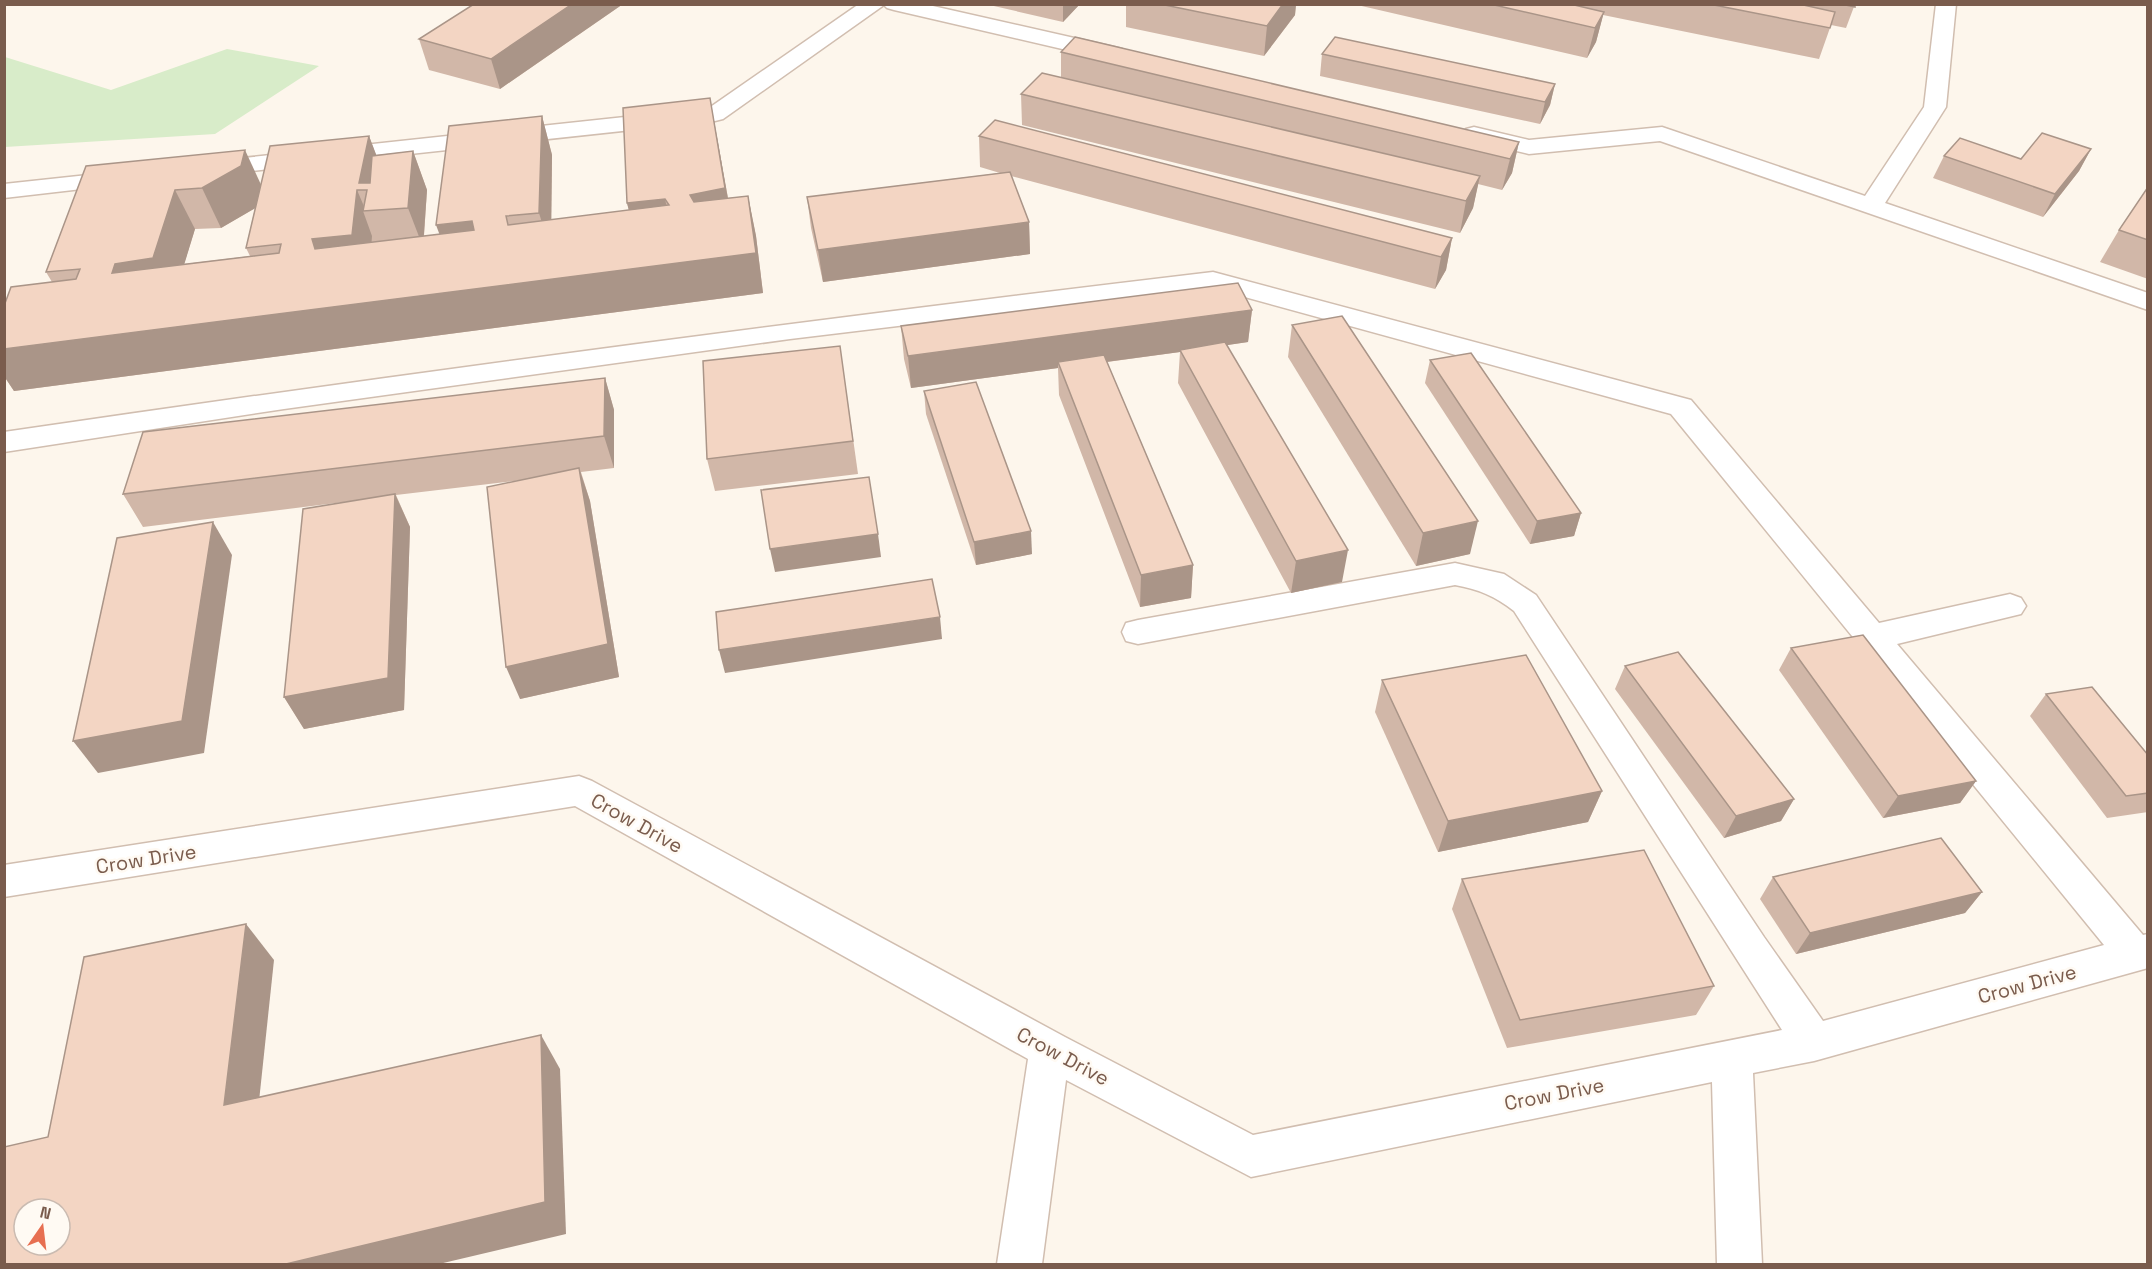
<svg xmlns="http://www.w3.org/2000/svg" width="2152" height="1269" viewBox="0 0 2152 1269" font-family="'Space Grotesk',sans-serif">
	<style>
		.green { fill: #d8ecc9 }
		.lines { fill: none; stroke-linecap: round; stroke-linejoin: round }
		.minor-casing { stroke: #d1beb0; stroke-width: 3 }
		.minor { fill: #fff; fill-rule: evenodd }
		.wall { fill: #d1b7a8; fill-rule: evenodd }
		.shaded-wall { fill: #aa9588 }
		.building { fill: #f3d5c3; stroke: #aa9588; stroke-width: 1.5; fill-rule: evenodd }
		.labels { text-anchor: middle; stroke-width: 5; stroke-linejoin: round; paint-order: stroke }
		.street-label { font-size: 20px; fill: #7a5c4d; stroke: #fffaf3 }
	</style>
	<rect width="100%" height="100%" fill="#fdf6ec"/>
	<polygon class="green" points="227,49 319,66 215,134 5,147 5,57 111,90"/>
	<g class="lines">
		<defs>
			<g id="minor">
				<polygon points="859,4 924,4 1114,47 1122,49 1125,54 1122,59 1114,61 894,10 887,8 884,5 723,119 715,121 206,176 198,174 194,169 198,164 206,162 709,108"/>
				<polygon points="1936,4 1956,4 1946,107 1885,203 2148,293 2148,310 1660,141 1529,154 1466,139 1462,134 1466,129 1474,127 1529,140 1662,127 1865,196 1924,107"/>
				<polygon points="125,171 134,173 137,178 134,183 4,198 4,184"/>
				<path d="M 1213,272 L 1691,400 L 1879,623 L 2010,594 L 2021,598 L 2026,606 L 2021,614 L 1897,644 L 2143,935 L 2148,934 L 2148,968 L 1814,1061 L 1753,1073 L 1762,1264 L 1717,1264 L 1712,1082 L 1251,1177 L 1066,1080 L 1042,1264 L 997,1264 L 1028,1059 L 575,806 L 4,897 L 4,865 L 579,776 L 592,781 L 1065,1037 L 1253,1135 L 1782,1030 L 1514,611 C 1495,596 1478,589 1455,585 L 1138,644 L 1126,641 L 1122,632 L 1126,623 L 1138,620 L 1455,563 L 1504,574 L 1536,595 L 1764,937 L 1823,1021 L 2104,945 L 1671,414 L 1212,288 L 790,339 L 284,409 L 4,452 L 4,432 C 407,373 809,320 1213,272 Z"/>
			</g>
		</defs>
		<use href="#minor" class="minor-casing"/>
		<use href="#minor" class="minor"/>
	</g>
	<g class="wall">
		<polygon points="474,4 623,4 500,89 429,70 419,39"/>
		<polygon points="985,4 1080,4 1063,22"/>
		<polygon points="1126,4 1296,4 1295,15 1264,56 1126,27"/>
		<polygon points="1353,4 1855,4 1846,28 1831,25 1819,59 1603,15 1596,42 1587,58"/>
		<polygon points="1061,52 1519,142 1512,173 1502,190 1478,184 1473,208 1460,233 1022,125 1021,94 1061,78"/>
		<polygon points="1322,54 1555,84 1550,105 1540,124 1320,76"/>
		<path d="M 542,116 L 552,155 L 551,220 L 629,210 L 627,203 L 717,137 L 728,198 L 748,196 L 756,236 L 763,293 L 14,391 L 4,376 L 4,306 L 52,282 L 46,272 L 86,166 L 261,184 L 369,136 L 376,155 L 413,151 L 427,190 L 424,236 L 440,234 ZM 255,208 L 246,248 L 250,256 L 184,264 L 195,229 L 221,228 Z"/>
		<polygon points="979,136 1452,238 1446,270 1435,289 1011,176 1029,222 1030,254 823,282 811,228 807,197 1000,173 980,167"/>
		<polygon points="2091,149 2079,171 2043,217 1933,178 1944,156 2021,159"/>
		<polygon points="2148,187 2148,279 2100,262 2119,230"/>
		<polygon points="1252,310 1248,342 1227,345 1342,582 1291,593 1178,383 1180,352 1107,362 1193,565 1191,598 1140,607 1059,395 1058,368 911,388 904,359 901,326"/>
		<polygon points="1292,325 1470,554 1416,566 1288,357"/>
		<polygon points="840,346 858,474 715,491 707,459"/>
		<polygon points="1430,360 1581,513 1574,536 1530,544 1425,383"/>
		<polygon points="605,378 614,410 614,468 581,472 590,501 619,677 520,699 523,480 396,495 410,527 404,710 304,729 284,697 360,500 143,527 123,494"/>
		<polygon points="924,391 1032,554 976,565 926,414"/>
		<polygon points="1791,648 1976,781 1960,803 1883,818 1779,670"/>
		<polygon points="1625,666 1794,799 1781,821 1724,838 1615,689"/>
		<polygon points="1382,680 1602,791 1588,822 1438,852 1375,712"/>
		<polygon points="2046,694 2148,755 2148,812 2107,818 2030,716"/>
		<polygon points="1773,877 1982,892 1965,913 1796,954 1760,899"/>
		<polygon points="1462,879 1714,986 1696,1015 1507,1048 1452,909"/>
	</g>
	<g class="shaded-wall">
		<polygon points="572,4 623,4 500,89 491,59"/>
		<polygon points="1063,4 1080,4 1063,22"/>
		<polygon points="1283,4 1296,4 1295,15 1264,56 1267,26"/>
		<polygon points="1604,12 1596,42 1587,58 1595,28"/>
		<polygon points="1555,84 1550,105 1540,124 1545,102"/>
		<polygon points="710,98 733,227 698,234 690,195"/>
		<polygon points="542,116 552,155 551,252 539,213"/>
		<polygon points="369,136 384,175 367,190 359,183"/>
		<polygon points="1519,142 1512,173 1502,190 1510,159"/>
		<polygon points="2091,149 2079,171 2043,217 2055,194"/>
		<polygon points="245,150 263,189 259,206 221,228 202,188"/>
		<polygon points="413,151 427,190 423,247 408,208"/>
		<polygon points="1480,176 1473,208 1460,233 1466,201"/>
		<polygon points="175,190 195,229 174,298 112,273 115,264"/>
		<polygon points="357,190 366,211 363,211 372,236 369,275 315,249 312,239"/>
		<polygon points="748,196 756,236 763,293 14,391 4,376 4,349"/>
		<polygon points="665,199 674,238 637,243 627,203"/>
		<polygon points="472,221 486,261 451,265 436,225"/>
		<polygon points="1029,222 1030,254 823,282 818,250"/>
		<polygon points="1452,238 1446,270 1435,289 1441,257"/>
		<polygon points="1252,310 1248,342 1181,352 1180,350 1180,352 1061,368 1058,362 1058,368 911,388 908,356"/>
		<polygon points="605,378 614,410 614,468 604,436"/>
		<polygon points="579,468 590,501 619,677 520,699 506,667"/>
		<polygon points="395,494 410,527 404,710 304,729 284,697"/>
		<polygon points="1581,513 1574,536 1530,544 1537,521"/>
		<polygon points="1478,521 1470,554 1416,566 1423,533"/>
		<polygon points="213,522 232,555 204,753 98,773 73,741"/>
		<polygon points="1031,531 1032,554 976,565 974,542"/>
		<polygon points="878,534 881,557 775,572 770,549"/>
		<polygon points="1348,550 1342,582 1291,593 1296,561"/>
		<polygon points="1193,565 1191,598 1140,607 1141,575"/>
		<polygon points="940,617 942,639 725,673 719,650"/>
		<polygon points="1976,781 1960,803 1883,818 1898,796"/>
		<polygon points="1602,791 1588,822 1438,852 1448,821"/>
		<polygon points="1794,799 1781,821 1724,838 1736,816"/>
		<polygon points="1982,892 1965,913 1796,954 1810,933"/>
		<polygon points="246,924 274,960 255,1139 224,1105"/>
		<polygon points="541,1035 560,1069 566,1234 439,1264 286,1264"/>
	</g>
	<g class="building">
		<polygon points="474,4 572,4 491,59 419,39"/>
		<polygon points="1160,4 1283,4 1267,26"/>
		<polygon points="1490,4 1570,4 1604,12 1595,28"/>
		<polygon points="1709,4 1799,4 1835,12 1830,28"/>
		<polygon points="1841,4 1855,4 1855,7"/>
		<polygon points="1075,37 1519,142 1510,159 1061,52"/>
		<polygon points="1335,37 1555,84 1545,102 1322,54"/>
		<polygon points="1042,73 1480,176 1466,201 1021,94"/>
		<polygon points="710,98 725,188 690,195 694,202 748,196 756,253 4,349 4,306 11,287 76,279 80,269 46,272 86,166 245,150 241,166 202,188 175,190 153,258 115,264 112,273 279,253 281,244 246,248 270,146 369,136 359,183 370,183 372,156 413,151 408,208 363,211 367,190 357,190 352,235 312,239 315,249 474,230 472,221 436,225 449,126 542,116 539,213 506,216 508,225 669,205 665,199 627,203 623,108"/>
		<polygon points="995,120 1452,238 1441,257 979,136"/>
		<polygon points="2042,133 2091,149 2055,194 1944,156 1960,138 2021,159"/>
		<polygon points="1010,172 1029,222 818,250 807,197"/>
		<polygon points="2148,187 2148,240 2119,230"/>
		<polygon points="1238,283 1252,310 908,356 901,326"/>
		<polygon points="1342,316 1478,521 1423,533 1292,325"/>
		<polygon points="1225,342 1348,550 1296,561 1180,350"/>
		<polygon points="840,346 853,441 707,459 703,361"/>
		<polygon points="1471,353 1581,513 1537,521 1430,360"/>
		<polygon points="1104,355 1193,565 1141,575 1058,362"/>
		<polygon points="605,378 604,436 123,494 143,432"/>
		<polygon points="976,382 1031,531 974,542 924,391"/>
		<polygon points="579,468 608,644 506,667 487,487"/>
		<polygon points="869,477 878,534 770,549 761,490"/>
		<polygon points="395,494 388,678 284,697 303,509"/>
		<polygon points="213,522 182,721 73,741 117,538"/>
		<polygon points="932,579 940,617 719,650 716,612"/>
		<polygon points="1863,635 1976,781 1898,796 1791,648"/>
		<polygon points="1678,652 1794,799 1736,816 1625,666"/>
		<polygon points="1526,655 1602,791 1448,821 1382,680"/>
		<polygon points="2092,687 2148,755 2148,793 2126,796 2046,694"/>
		<polygon points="1941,838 1982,892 1810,933 1773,877"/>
		<polygon points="1644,850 1714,986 1520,1020 1462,879"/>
		<path d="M 246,924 L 224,1105 L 541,1035 L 545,1202 L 286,1264 L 4,1264 L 4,1147 L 48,1137 L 84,957 ZM 24,1209 L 60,1209 L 60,1245 L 24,1245 Z"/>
	</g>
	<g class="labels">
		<g class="street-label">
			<text transform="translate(637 823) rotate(29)" y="7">Crow Drive</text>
			<text transform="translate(146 859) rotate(-9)" y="7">Crow Drive</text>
			<text transform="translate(2027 984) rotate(-15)" y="7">Crow Drive</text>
			<text transform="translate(1063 1056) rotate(28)" y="7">Crow Drive</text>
			<text transform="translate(1554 1094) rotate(-11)" y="7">Crow Drive</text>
		</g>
	</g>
	<rect width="2152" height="1269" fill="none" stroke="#7a5c4d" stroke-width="12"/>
	<g transform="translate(42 1227) rotate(14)"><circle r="28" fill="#fffaf3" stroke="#cabbb1" stroke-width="1.5"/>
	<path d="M0-4.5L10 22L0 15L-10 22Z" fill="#e76f51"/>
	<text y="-9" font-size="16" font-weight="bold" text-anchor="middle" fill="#7a5c4d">N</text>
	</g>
</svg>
